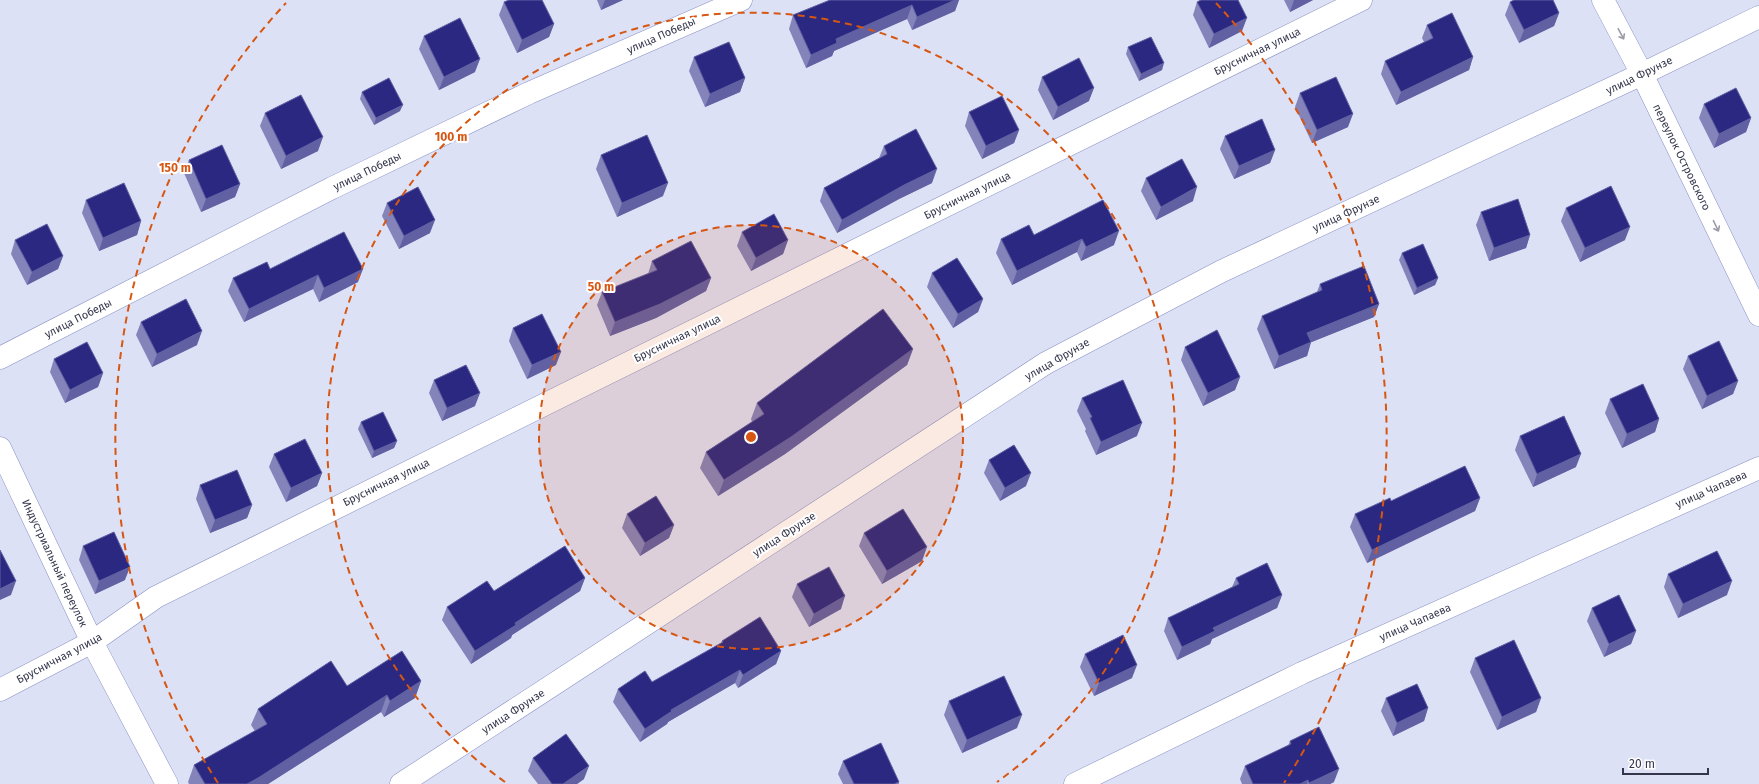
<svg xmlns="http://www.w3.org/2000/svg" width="1759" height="784" viewBox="0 0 1759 784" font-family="'Fira Sans',sans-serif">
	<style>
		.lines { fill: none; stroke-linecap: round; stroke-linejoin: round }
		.minor-casing { stroke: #8991c2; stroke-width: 23 }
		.minor { stroke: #fff; stroke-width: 22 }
		.wall { fill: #8484bb }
		.shaded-wall { fill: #6060a3 }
		.building { fill: #2a2880; stroke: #6060a3 }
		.oneway { stroke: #9a9ba6 }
		.ring { fill: none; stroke: #d65612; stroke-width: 2; stroke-dasharray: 7 5 }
		.labels { text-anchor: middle; stroke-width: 4; stroke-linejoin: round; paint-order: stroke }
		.street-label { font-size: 11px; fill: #34374c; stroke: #fff }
		.centre { fill: #d65612; stroke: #fff; stroke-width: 2 }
		.ring-label { font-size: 12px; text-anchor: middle; font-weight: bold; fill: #d65612; stroke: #fff; stroke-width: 4; stroke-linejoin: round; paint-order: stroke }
	</style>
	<rect width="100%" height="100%" fill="#dde1f6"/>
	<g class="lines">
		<defs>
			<g id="minor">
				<polyline points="1603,0 1642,74 1759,315"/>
				<polyline points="0,358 332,188 529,93 741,0"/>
				<polyline points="0,448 92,642 167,784"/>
				<polyline points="0,690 92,642 156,597 1361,0"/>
				<polyline points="401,784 1046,363 1222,271 1642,74 1759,17"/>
				<polyline points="1075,784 1302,673 1759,468"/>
			</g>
		</defs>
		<use href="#minor" class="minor-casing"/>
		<use href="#minor" class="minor"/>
	</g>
	<g class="wall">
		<polygon points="597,0 623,0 601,10"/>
		<polygon points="959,0 955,11 912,30 907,19 834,51 832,56 806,68 789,29 793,15"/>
		<polygon points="1284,0 1313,0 1290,12"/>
		<polygon points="504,2 554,24 549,37 517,53 499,15"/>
		<polygon points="1197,2 1242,31 1209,48 1193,15"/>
		<polygon points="1510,2 1559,13 1554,26 1519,43 1505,15"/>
		<polygon points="1427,25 1473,57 1469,70 1396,105 1381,74 1385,61 1424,42 1422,38"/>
		<polygon points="424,36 475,72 439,90 419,49"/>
		<polygon points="1128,47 1162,70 1139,81 1126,54"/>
		<polygon points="694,57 745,78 740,92 705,107 689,71"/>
		<polygon points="1042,77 1089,101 1053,120 1038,90"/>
		<polygon points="362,92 400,111 374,125 360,99"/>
		<polygon points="1300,93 1348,127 1312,143 1295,107"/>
		<polygon points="1704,104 1751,118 1746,132 1714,148 1699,118"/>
		<polygon points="969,112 1019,130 1014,143 982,159 965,126"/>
		<polygon points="265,113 318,151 281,169 260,126"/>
		<polygon points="1225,136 1275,150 1270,163 1234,179 1220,149"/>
		<polygon points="884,146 932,183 899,199 837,233 820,201 824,188 879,158"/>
		<polygon points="601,155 663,196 617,217 596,169"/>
		<polygon points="189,160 240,184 235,197 201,212 184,173"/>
		<polygon points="1146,178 1193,201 1156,220 1141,191"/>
		<polygon points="86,200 141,221 137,235 99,251 82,213"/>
		<polygon points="1103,200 1114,245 1081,261 1077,252 1012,285 996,253 1001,239 1034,235"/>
		<polygon points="387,203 430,233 399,249 382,216"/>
		<polygon points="1566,208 1625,240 1580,262 1561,221"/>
		<polygon points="1481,212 1530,235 1526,248 1489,261 1476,225"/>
		<polygon points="344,232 358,282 319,302 313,289 244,322 228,291 233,278 270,269"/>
		<polygon points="742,232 788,240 783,254 751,271 737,246"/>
		<polygon points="15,240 63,256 58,269 27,285 11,254"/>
		<polygon points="1402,253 1438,278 1435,285 1414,295 1399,260"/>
		<polygon points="652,261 711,278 706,291 656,318 610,336 597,305 602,292 648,274"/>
		<polygon points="932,273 983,299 978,312 953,328 927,287"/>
		<polygon points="1320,284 1379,304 1374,317 1311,342 1307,356 1274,369 1257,329 1262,316 1317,292"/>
		<polygon points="141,322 197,345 152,367 136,335"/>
		<polygon points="513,328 556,365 527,379 509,341"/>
		<polygon points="1185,347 1240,377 1235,390 1203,406 1181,360"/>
		<polygon points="913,349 907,365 785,454 718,496 700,468 706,452 752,422 751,419 757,403"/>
		<polygon points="1688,356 1738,381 1733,394 1702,409 1683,369"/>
		<polygon points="54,359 103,373 98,387 65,403 50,372"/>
		<polygon points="434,380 475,406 442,421 429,393"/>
		<polygon points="1082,398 1137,436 1096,455 1085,431 1086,429 1077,411"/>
		<polygon points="1610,399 1659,419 1655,432 1622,448 1605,413"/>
		<polygon points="361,422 397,441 394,448 372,458 358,429"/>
		<polygon points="1520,436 1576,467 1533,487 1515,450"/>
		<polygon points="274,454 322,473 317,486 286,502 269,467"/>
		<polygon points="989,460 1026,486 1000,501 984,473"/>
		<polygon points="200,485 252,505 247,518 210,533 196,499"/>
		<polygon points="1480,498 1475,511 1367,563 1350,527 1355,514 1391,501"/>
		<polygon points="627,514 674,525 669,538 640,556 622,528"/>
		<polygon points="864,533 922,561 882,584 859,546"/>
		<polygon points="83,546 125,580 95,594 79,560"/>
		<polygon points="1668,574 1727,595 1678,618 1664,587"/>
		<polygon points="585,578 580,591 512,635 511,638 471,664 442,620 447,607 494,591"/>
		<polygon points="1236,578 1282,595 1277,608 1212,639 1210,644 1177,660 1164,631 1168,618 1232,587"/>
		<polygon points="797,584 841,609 809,627 792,597"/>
		<polygon points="1592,608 1636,631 1631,644 1604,657 1587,621"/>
		<polygon points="722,641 781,651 776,664 738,688 735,683 668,722 667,724 640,742 613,702 618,689 652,682 721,643"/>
		<polygon points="1085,654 1132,678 1094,696 1080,667"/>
		<polygon points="1475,658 1541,698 1536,712 1497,730 1470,672"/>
		<polygon points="421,681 415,698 384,717 381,712 268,784 189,784 188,782 194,765 255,731 251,725 258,709 347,686"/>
		<polygon points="1386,698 1428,708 1424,721 1393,736 1381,711"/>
		<polygon points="949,701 1017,728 962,753 944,715"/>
		<polygon points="1290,741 1334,782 1330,784 1242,784 1240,779 1245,766 1288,746"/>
		<polygon points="533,758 584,779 577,784 538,784 528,771"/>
		<polygon points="843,761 899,782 899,784 843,784 838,774"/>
	</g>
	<g class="shaded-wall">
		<polygon points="605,0 623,0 601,10"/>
		<polygon points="955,0 959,0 955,11 912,30 917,17"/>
		<polygon points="1294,0 1313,0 1290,12"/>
		<polygon points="912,5 907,19 834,51 832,56 806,68 811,55 836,39"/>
		<polygon points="1559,13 1554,26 1519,43 1524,30"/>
		<polygon points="1247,18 1242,31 1209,48 1214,34"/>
		<polygon points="554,24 549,37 517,53 522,40"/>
		<polygon points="1473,57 1469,70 1396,105 1401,92"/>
		<polygon points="480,59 475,72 439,90 444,77"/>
		<polygon points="1164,63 1162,70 1139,81 1141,74"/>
		<polygon points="745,78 740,92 705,107 710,94"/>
		<polygon points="1094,88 1089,101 1053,120 1058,107"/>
		<polygon points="403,105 400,111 374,125 376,118"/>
		<polygon points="1353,114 1348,127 1312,143 1317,130"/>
		<polygon points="1751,118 1746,132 1714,148 1719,134"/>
		<polygon points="1019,130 1014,143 982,159 986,146"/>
		<polygon points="323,137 318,151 281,169 286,156"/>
		<polygon points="1275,150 1270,163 1234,179 1239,166"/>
		<polygon points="937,169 932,183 899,199 837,233 842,220 904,185"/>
		<polygon points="668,183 663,196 617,217 622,203"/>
		<polygon points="240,184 235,197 201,212 206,199"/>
		<polygon points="1197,187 1193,201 1156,220 1161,207"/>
		<polygon points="435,220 430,233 399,249 404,236"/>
		<polygon points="141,221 137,235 99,251 103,238"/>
		<polygon points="1630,227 1625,240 1580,262 1585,248"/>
		<polygon points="1119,231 1114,245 1081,261 1086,247"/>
		<polygon points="1530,235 1526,248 1489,261 1494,248"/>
		<polygon points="1082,239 1077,252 1012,285 1017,271"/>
		<polygon points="788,240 783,254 751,271 756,258"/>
		<polygon points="63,256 58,269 27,285 32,272"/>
		<polygon points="363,269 358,282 319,302 324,288"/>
		<polygon points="318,275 313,289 244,322 249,309"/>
		<polygon points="711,278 706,291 656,318 610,336 615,322"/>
		<polygon points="1438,278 1435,285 1414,295 1417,288"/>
		<polygon points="983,299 978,312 953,328 958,314"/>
		<polygon points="1379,304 1374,317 1302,346 1307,333"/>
		<polygon points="202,331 197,345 152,367 157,354"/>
		<polygon points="1311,342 1307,356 1274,369 1279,356"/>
		<polygon points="913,349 907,365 785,454 718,496 724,480"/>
		<polygon points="561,352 556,365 527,379 532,365"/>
		<polygon points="103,373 98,387 65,403 70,390"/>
		<polygon points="1240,377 1235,390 1203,406 1208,393"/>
		<polygon points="1738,381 1733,394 1702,409 1707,396"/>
		<polygon points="480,393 475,406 442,421 447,408"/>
		<polygon points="1659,419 1655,432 1622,448 1627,434"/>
		<polygon points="1142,423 1137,436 1096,455 1101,442"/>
		<polygon points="397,441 394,448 372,458 374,451"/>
		<polygon points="1581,454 1576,467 1533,487 1537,474"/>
		<polygon points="322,473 317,486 286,502 291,488"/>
		<polygon points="1031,473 1026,486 1000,501 1005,488"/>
		<polygon points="1480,498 1475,511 1367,563 1372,550"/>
		<polygon points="252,505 247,518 210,533 215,520"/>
		<polygon points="674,525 669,538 640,556 645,543"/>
		<polygon points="927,547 922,561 882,584 887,571"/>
		<polygon points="130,567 125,580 95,594 99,581"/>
		<polygon points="585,578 580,591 512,635 511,638 471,664 475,651 515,623"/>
		<polygon points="16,581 11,595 0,600 0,589"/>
		<polygon points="1732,581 1727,595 1678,618 1683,604"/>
		<polygon points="1282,595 1277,608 1212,639 1210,644 1177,660 1182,647 1213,628"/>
		<polygon points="845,596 841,609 809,627 814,614"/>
		<polygon points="1636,631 1631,644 1604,657 1609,644"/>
		<polygon points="781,651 776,664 738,688 743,675"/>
		<polygon points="1137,665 1132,678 1094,696 1099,683"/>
		<polygon points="740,670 735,683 668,722 667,724 640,742 645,729 671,710"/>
		<polygon points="421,681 415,698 384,717 390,701"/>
		<polygon points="387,695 381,712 268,784 247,784"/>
		<polygon points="1541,698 1536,712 1497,730 1502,717"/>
		<polygon points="1428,708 1424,721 1393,736 1397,723"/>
		<polygon points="1022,715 1017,728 962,753 967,740"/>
		<polygon points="589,766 584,779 577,784 563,784"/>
		<polygon points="1339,769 1334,782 1330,784 1309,784 1309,783"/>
		<polygon points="1308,780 1307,784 1300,784"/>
	</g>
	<g class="building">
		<polygon points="509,0 542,0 554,24 522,40 504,2"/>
		<polygon points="830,0 955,0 917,17 912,5 836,39 837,43 811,55 793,15"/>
		<polygon points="1201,0 1238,0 1247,18 1214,34 1197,2"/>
		<polygon points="1514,0 1553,0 1559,13 1524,30 1510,2"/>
		<polygon points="1452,13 1473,57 1401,92 1385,61 1433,38 1427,25"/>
		<polygon points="460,18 480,59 444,77 424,36"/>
		<polygon points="1151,37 1164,63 1141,74 1128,47"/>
		<polygon points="729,42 745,78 710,94 694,57"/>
		<polygon points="1079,58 1094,88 1058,107 1042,77"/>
		<polygon points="1336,77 1353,114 1317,130 1300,93"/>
		<polygon points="389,78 403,105 376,118 362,92"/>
		<polygon points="1736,88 1751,118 1719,134 1704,104"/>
		<polygon points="301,95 323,137 286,156 265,113"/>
		<polygon points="1002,96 1019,130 986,146 969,112"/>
		<polygon points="1262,119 1275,150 1239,166 1225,136"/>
		<polygon points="916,129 937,169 904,185 842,220 824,188 887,154 884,146"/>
		<polygon points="647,135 668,183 622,203 601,155"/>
		<polygon points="222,145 240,184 206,199 189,160"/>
		<polygon points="1182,159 1197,187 1161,207 1146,178"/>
		<polygon points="124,183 141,221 103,238 86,200"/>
		<polygon points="1611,186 1630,227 1585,248 1566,208"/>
		<polygon points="418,187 435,220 404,236 387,203"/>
		<polygon points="1518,199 1530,235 1494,248 1481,212"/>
		<polygon points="1103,200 1119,231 1086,247 1082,239 1017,271 1001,239 1029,225 1034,235"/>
		<polygon points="774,214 788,240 756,258 742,232"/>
		<polygon points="47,224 63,256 32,272 15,240"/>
		<polygon points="344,232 363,269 324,288 318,275 249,309 233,278 267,262 270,269"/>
		<polygon points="691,241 711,278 660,304 615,322 602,292 657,270 652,261"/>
		<polygon points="1423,244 1438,278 1417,288 1402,253"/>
		<polygon points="957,258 983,299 958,314 932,273"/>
		<polygon points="1364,266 1379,304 1307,333 1311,342 1279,356 1262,316 1322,290 1320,284"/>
		<polygon points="186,299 202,331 157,354 141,322"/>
		<polygon points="883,309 913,349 791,437 724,480 706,452 764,414 757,403"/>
		<polygon points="542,314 561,352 532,365 513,328"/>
		<polygon points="1217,330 1240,377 1208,393 1185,347"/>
		<polygon points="1719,341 1738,381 1707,396 1688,356"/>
		<polygon points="87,342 103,373 70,390 54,359"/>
		<polygon points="466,365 480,393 447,408 434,380"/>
		<polygon points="1123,380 1142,423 1101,442 1090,418 1092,417 1082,398"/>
		<polygon points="1643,384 1659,419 1627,434 1610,399"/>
		<polygon points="383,412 397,441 374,451 361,422"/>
		<polygon points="1564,416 1581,454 1537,474 1520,436"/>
		<polygon points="305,439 322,473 291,488 274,454"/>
		<polygon points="1014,445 1031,473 1005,488 989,460"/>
		<polygon points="1465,466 1480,498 1372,550 1355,514 1390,498 1391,501"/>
		<polygon points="237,470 252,505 215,520 200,485"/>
		<polygon points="656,496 674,525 645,543 627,514"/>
		<polygon points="903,509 927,547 887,571 864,533"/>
		<polygon points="114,532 130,567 99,581 83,546"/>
		<polygon points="565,546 585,578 515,623 516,625 475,651 447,607 487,581 494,591"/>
		<polygon points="0,550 16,581 0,589"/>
		<polygon points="1717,551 1732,581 1683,604 1668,574"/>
		<polygon points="1267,563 1282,595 1213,628 1215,631 1182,647 1168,618 1239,584 1236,578"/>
		<polygon points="829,567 845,596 814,614 797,584"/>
		<polygon points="1619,595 1636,631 1609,644 1592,608"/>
		<polygon points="760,617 781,651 743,675 740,670 671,710 672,711 645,729 618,689 645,671 652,682 723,642 722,641"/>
		<polygon points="1123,635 1137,665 1099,683 1085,654"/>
		<polygon points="1514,640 1541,698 1502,717 1475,658"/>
		<polygon points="402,651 421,681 390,701 387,695 258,778 247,784 205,784 194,765 267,724 258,709 331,661 347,686"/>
		<polygon points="1004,676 1022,715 967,740 949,701"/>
		<polygon points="1417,684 1428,708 1397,723 1386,698"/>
		<polygon points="1319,727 1339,769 1309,783 1308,780 1300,784 1253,784 1245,766 1291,744 1290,741"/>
		<polygon points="566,734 589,766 563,784 552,784 533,758"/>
		<polygon points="881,743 899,782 894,784 854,784 843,761"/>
	</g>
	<defs><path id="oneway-shaft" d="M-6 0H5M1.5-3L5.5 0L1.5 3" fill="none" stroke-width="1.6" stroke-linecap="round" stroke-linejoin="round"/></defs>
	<g class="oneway">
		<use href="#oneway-shaft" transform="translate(1621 34) rotate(62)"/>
		<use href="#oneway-shaft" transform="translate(1716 226) rotate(64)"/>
	</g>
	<circle cx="751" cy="437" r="212" fill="#d65612" fill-opacity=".12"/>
	<g class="ring">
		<circle cx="751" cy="437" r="212"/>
		<path d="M505 782A424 424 0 1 1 997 782"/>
		<path d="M218 783A636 636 0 0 1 286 3M1216 3A636 636 0 0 1 1284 783"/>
	</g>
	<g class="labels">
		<g class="street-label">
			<text transform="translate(661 35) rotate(-24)" y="4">улица Победы</text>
			<text transform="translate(1257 51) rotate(-26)" y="4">Брусничная улица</text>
			<text transform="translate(1639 75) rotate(-26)" y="4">улица Фрунзе</text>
			<text transform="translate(1682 157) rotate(64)" y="4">переулок Островского</text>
			<text transform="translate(367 171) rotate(-26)" y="4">улица Победы</text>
			<text transform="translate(967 195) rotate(-26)" y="4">Брусничная улица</text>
			<text transform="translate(1346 213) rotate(-25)" y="4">улица Фрунзе</text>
			<text transform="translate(78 318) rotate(-27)" y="4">улица Победы</text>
			<text transform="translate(677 338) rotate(-26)" y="4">Брусничная улица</text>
			<text transform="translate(1057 359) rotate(-30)" y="4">улица Фрунзе</text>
			<text transform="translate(386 482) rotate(-26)" y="4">Брусничная улица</text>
			<text transform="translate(1711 489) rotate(-24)" y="4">улица Чапаева</text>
			<text transform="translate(784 534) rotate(-33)" y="4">улица Фрунзе</text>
			<text transform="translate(55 563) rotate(65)" y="4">Индустриальный переулок</text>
			<text transform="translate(1415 622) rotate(-24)" y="4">улица Чапаева</text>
			<text transform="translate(59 658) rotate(-28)" y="4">Брусничная улица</text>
			<text transform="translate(513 711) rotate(-33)" y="4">улица Фрунзе</text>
		</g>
	</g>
	<circle cx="751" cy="437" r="6" class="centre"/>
	<g class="ring-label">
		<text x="451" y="141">100 m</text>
		<text x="175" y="172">150 m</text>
		<text x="601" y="291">50 m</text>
	</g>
	<path d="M1623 768v6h85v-6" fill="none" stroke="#34374c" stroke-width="2"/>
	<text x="1629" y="768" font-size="12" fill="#34374c" stroke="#ffffff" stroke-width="3" paint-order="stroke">20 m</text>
</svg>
